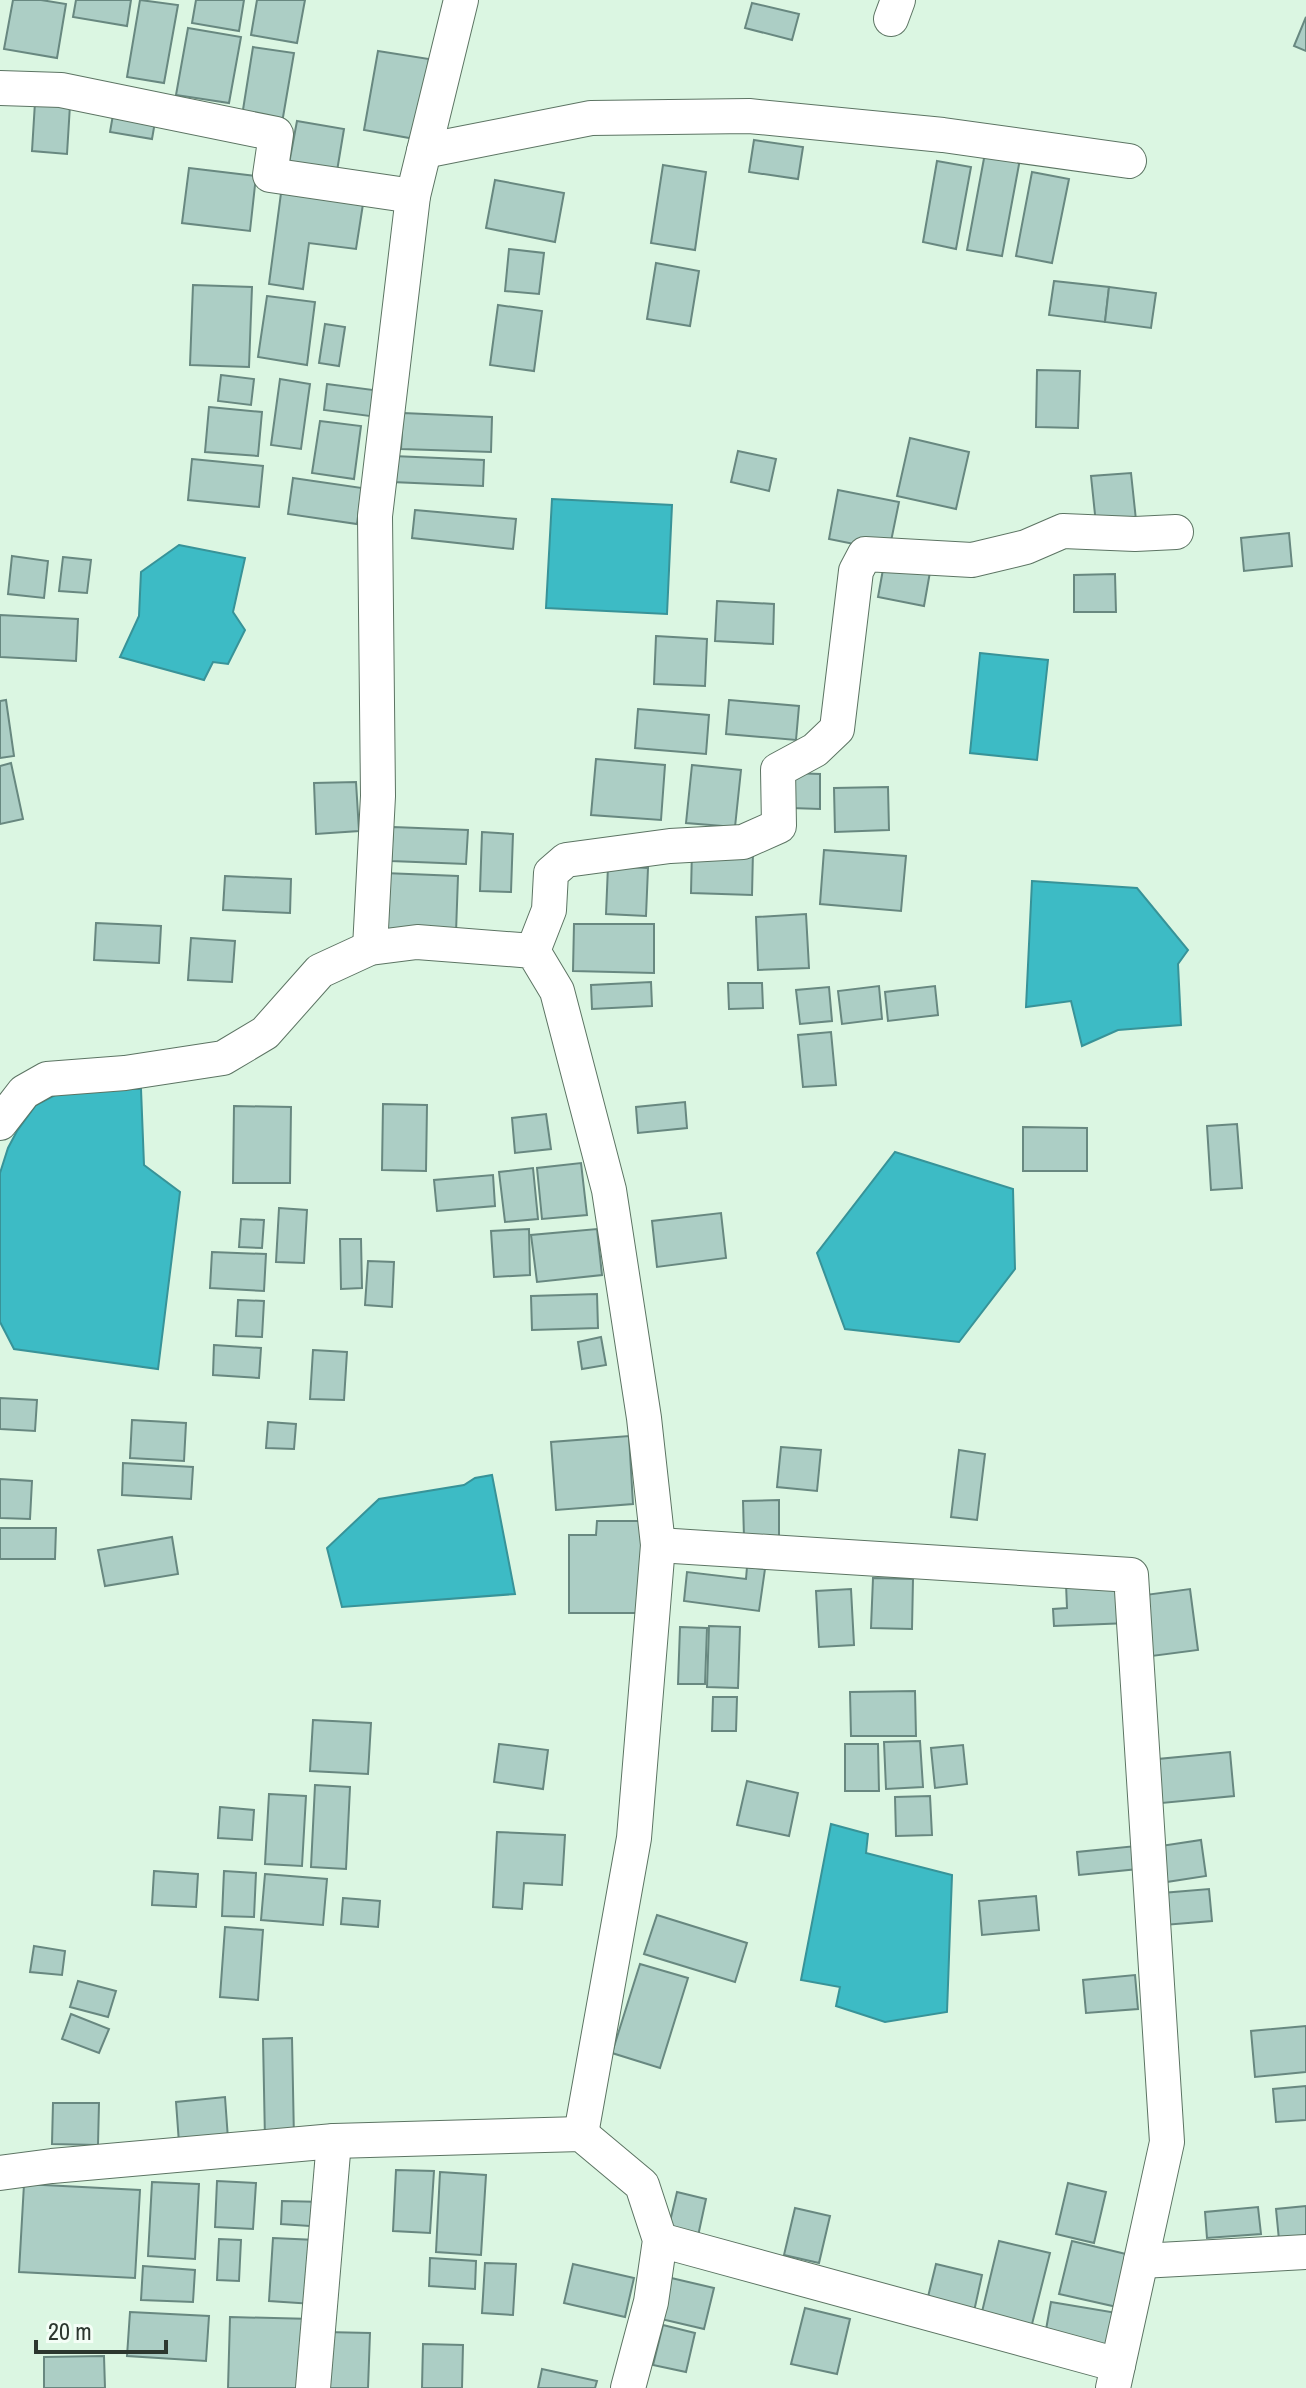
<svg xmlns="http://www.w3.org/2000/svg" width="1306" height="2388" viewBox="0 0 1306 2388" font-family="'Archivo Narrow',sans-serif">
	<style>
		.water { fill: #3dbbc5; stroke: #389398; stroke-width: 2 }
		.building { fill: #accec5; stroke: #688880; stroke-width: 2 }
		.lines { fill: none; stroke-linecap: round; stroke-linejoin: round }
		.street-casing { stroke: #5c7463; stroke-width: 36 }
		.street { stroke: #fff; stroke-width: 34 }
	</style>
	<rect width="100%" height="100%" fill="#dbf6e2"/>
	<g class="water">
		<polygon points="552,499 672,505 667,614 546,608"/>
		<polygon points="179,545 245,558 233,612 245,630 228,664 213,662 204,680 120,657 139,616 141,572"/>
		<polygon points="980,653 1048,660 1037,760 970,753"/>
		<polygon points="1032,881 1137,888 1188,950 1178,964 1181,1025 1118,1030 1082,1046 1071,1001 1026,1007"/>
		<polygon points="75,1089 141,1089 144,1165 180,1192 158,1369 14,1349 0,1322 0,1173 8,1148 17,1131 36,1105 57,1094"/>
		<polygon points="895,1152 1013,1189 1015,1269 959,1342 845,1329 817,1253"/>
		<polygon points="492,1475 515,1594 342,1607 327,1548 379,1499 464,1485 475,1478"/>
		<polygon points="831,1824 868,1834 866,1853 952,1875 947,2012 885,2022 836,2006 840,1987 801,1980"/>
	</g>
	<g class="building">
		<polygon points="13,0 41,0 66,4 57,58 4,49"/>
		<polygon points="76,0 131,0 127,26 73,17"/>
		<polygon points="140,0 178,5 164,83 127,77"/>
		<polygon points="196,0 244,0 239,31 192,23"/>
		<polygon points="257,0 305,0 297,43 251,35"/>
		<polygon points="752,3 799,14 792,40 745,28"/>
		<polygon points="1306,17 1306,51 1294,46"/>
		<polygon points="188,28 241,37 229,103 176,95"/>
		<polygon points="253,47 294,53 282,123 242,116"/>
		<polygon points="378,51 429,59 415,139 364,130"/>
		<polygon points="35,102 70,105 67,154 32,151"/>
		<polygon points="114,109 156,116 152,139 110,132"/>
		<polygon points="297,121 344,129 336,177 288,169"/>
		<polygon points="754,140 803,147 798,179 749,172"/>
		<polygon points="985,153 1020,159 1002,256 967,250"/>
		<polygon points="937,161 971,167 956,249 923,242"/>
		<polygon points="663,165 706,172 695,250 651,243"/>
		<polygon points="189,168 256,176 250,231 182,223"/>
		<polygon points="1032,172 1069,179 1052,263 1016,256"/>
		<polygon points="495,180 564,193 555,242 486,228"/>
		<polygon points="281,193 363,204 356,249 309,243 303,289 269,284"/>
		<polygon points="509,249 544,253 539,294 505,291"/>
		<polygon points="656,263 699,271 690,326 647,319"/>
		<polygon points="1054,281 1109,287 1105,322 1049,315"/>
		<polygon points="193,285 252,287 249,367 190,365"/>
		<polygon points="1109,287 1156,293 1151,328 1105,322"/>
		<polygon points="267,296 315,302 307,365 258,357"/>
		<polygon points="498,305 542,311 534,371 490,365"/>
		<polygon points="325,324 345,327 339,366 319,363"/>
		<polygon points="1037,370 1080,371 1078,428 1036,427"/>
		<polygon points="221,375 254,379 251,405 218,401"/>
		<polygon points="280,379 310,384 301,449 271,445"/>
		<polygon points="327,384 381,391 377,417 324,410"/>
		<polygon points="209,407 262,412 258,456 205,452"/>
		<polygon points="403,413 492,417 491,452 401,449"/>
		<polygon points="320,421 361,426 354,479 312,473"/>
		<polygon points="910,438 969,452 956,509 897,496"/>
		<polygon points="738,451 776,459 769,491 731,482"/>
		<polygon points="393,456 484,460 483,486 392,482"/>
		<polygon points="192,459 263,466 259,507 188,500"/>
		<polygon points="1131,473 1136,520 1096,524 1091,476"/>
		<polygon points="293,478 362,488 357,524 288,514"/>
		<polygon points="838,490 899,502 889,551 829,539"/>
		<polygon points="415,510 516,519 513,549 412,538"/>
		<polygon points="1289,533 1292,566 1244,571 1241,538"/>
		<polygon points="12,556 48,561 44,598 8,594"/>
		<polygon points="63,557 91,560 87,593 59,591"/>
		<polygon points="884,564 930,572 924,606 878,597"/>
		<polygon points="1115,574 1116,612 1074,612 1074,575"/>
		<polygon points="717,601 774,604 773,644 715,641"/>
		<polygon points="0,615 78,619 76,661 0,657"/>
		<polygon points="656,636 707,639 705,686 654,684"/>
		<polygon points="6,700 14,756 0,758 0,701"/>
		<polygon points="729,700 799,706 796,740 726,734"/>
		<polygon points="638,709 709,715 706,754 635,748"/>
		<polygon points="596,759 665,765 661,820 591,815"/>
		<polygon points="11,763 23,819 0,824 0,766"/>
		<polygon points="692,765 741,770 735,827 686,823"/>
		<polygon points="791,773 820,774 820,809 791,808"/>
		<polygon points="356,782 359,831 316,834 314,783"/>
		<polygon points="888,787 889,830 835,832 834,788"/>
		<polygon points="393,827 468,830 466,864 391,861"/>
		<polygon points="482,832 513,834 511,892 480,891"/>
		<polygon points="692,849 753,851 752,895 691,893"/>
		<polygon points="824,850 906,856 901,911 820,904"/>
		<polygon points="608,866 648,868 646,916 606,914"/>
		<polygon points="384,873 458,876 456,933 381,930"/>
		<polygon points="225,876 291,879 290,913 223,910"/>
		<polygon points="806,914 809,968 758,970 756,917"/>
		<polygon points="96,923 161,926 159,963 94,960"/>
		<polygon points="574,924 654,924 654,973 573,971"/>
		<polygon points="191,938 235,941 232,982 188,980"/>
		<polygon points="651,982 652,1006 592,1009 591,985"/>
		<polygon points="728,983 762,983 763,1008 729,1009"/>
		<polygon points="879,986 882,1019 842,1024 838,991"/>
		<polygon points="935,986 938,1015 888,1021 885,992"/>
		<polygon points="829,987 832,1021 800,1024 796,990"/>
		<polygon points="831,1032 836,1085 803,1087 798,1035"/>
		<polygon points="685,1102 687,1128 638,1133 636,1107"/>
		<polygon points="383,1104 427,1105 426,1171 382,1170"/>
		<polygon points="234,1106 291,1107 290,1183 233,1183"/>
		<polygon points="546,1114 551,1149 515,1153 512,1118"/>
		<polygon points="1237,1124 1242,1188 1211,1190 1207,1126"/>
		<polygon points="1023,1127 1087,1128 1087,1171 1023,1171"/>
		<polygon points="581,1163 587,1215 542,1219 537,1168"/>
		<polygon points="533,1168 538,1219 505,1222 499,1172"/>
		<polygon points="493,1175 495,1206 437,1211 434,1180"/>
		<polygon points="279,1208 307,1210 304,1263 276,1262"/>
		<polygon points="721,1213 726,1258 657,1267 652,1221"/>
		<polygon points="241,1219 264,1220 262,1248 239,1247"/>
		<polygon points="529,1229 530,1275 494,1277 491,1231"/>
		<polygon points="597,1229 602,1275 537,1282 531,1235"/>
		<polygon points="340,1239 361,1239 362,1288 341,1289"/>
		<polygon points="212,1252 266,1254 264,1291 210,1288"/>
		<polygon points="368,1261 394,1262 392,1307 365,1305"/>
		<polygon points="597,1294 598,1328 532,1330 531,1296"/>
		<polygon points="238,1300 264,1301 262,1337 236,1336"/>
		<polygon points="601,1337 606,1365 582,1369 578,1342"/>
		<polygon points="214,1345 261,1348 259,1378 213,1375"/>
		<polygon points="313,1350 347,1352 344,1400 310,1399"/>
		<polygon points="0,1398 37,1400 35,1431 0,1429"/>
		<polygon points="132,1420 186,1423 184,1461 130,1458"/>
		<polygon points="268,1422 296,1424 294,1449 266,1448"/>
		<polygon points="629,1436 633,1504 556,1510 551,1442"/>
		<polygon points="781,1447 821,1450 817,1491 777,1487"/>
		<polygon points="959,1450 985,1454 977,1520 951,1517"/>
		<polygon points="123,1463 193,1467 191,1499 122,1495"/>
		<polygon points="0,1479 32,1481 30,1519 0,1518"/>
		<polygon points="779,1500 779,1536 744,1538 743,1501"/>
		<polygon points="597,1521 642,1521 642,1613 569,1613 569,1535 596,1535"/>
		<polygon points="0,1528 56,1528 55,1559 0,1559"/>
		<polygon points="172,1537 178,1574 105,1586 98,1550"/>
		<polygon points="747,1567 765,1569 759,1611 684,1601 687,1572 746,1579"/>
		<polygon points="873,1578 913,1579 912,1629 871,1628"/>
		<polygon points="1127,1581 1129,1623 1054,1626 1053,1609 1067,1608 1066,1584"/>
		<polygon points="851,1589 854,1645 819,1647 816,1591"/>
		<polygon points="1190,1589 1198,1650 1152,1656 1145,1595"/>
		<polygon points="709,1626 740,1627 738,1688 707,1687"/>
		<polygon points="680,1627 707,1628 705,1684 678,1684"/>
		<polygon points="915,1691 916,1736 851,1736 850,1692"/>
		<polygon points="713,1697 737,1697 736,1731 712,1731"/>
		<polygon points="313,1720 371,1723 368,1774 310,1771"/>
		<polygon points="920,1741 923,1787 886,1789 884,1742"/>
		<polygon points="499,1744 548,1750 543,1789 494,1782"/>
		<polygon points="845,1744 878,1744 879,1791 845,1791"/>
		<polygon points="963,1745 967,1784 935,1788 931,1748"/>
		<polygon points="1230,1752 1234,1796 1162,1803 1158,1759"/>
		<polygon points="747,1781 798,1793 789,1836 737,1825"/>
		<polygon points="315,1785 350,1787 346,1869 311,1867"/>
		<polygon points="269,1794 306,1796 302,1866 265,1864"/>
		<polygon points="930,1796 932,1835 896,1836 895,1797"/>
		<polygon points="220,1807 254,1810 252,1840 218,1838"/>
		<polygon points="497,1832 565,1835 562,1885 524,1883 522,1909 493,1907"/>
		<polygon points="1201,1840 1206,1876 1160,1883 1154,1847"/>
		<polygon points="1136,1846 1138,1869 1079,1875 1077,1852"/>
		<polygon points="154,1871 198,1874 196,1907 152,1905"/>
		<polygon points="224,1871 256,1873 254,1917 222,1916"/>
		<polygon points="265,1874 327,1879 323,1925 261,1920"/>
		<polygon points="1209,1889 1212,1921 1164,1925 1162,1893"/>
		<polygon points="1036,1896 1039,1930 982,1935 979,1901"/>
		<polygon points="343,1898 380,1901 378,1927 341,1924"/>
		<polygon points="657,1915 747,1943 735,1982 644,1954"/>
		<polygon points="225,1927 263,1930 258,2000 220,1997"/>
		<polygon points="34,1946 65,1951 62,1975 30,1972"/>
		<polygon points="640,1964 688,1978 660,2068 612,2053"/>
		<polygon points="1135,1975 1138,2009 1086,2013 1083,1980"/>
		<polygon points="78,1981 116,1991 108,2017 70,2007"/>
		<polygon points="71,2014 109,2029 99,2053 62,2039"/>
		<polygon points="1306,2026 1306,2072 1255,2077 1251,2031"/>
		<polygon points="292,2038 294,2139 265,2140 263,2039"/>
		<polygon points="1306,2086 1306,2120 1276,2122 1273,2089"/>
		<polygon points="225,2097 228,2139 179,2143 176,2102"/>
		<polygon points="53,2103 99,2103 98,2145 52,2144"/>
		<polygon points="396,2170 434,2171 430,2233 393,2231"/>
		<polygon points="440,2172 486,2175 481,2255 436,2252"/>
		<polygon points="217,2181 256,2183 253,2229 215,2227"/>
		<polygon points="152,2182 199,2184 195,2259 148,2256"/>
		<polygon points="1068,2183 1106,2192 1094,2243 1056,2234"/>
		<polygon points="24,2184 140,2190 135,2278 19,2272"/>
		<polygon points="677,2192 706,2199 698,2236 668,2230"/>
		<polygon points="282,2201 325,2202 324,2227 281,2224"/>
		<polygon points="1306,2206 1306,2237 1279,2240 1276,2209"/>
		<polygon points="1258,2207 1261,2234 1207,2238 1205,2212"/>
		<polygon points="795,2208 830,2216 819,2263 784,2255"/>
		<polygon points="273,2238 316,2240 313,2304 269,2301"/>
		<polygon points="219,2239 241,2240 239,2281 217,2280"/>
		<polygon points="999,2241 1050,2253 1031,2328 981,2316"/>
		<polygon points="1072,2241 1130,2255 1117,2307 1059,2294"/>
		<polygon points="430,2258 476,2261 475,2289 429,2286"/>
		<polygon points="485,2263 516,2264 513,2315 482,2313"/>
		<polygon points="573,2264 634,2278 625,2317 564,2303"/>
		<polygon points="936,2264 982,2275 973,2316 926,2305"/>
		<polygon points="143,2266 195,2270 193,2302 141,2300"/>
		<polygon points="667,2277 714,2288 704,2329 657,2318"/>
		<polygon points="1051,2302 1117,2313 1111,2346 1045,2335"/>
		<polygon points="805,2308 850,2319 837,2374 791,2364"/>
		<polygon points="130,2312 209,2316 206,2361 127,2356"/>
		<polygon points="230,2317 313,2319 311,2388 228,2388"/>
		<polygon points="663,2325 695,2333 686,2372 653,2365"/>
		<polygon points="325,2332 370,2333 368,2388 324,2388"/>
		<polygon points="423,2344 463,2345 462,2388 422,2388"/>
		<polygon points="104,2356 105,2388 44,2388 44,2357"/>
		<polygon points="542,2369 597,2381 595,2388 538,2388"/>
	</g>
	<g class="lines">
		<defs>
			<g id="street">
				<polyline points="891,19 898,0"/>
				<polyline points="0,88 61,90 276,134 270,175 413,196"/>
				<polyline points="424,151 591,118 749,116 943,135 1129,161"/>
				<polyline points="370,948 378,796 375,516 413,196 461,0"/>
				<polyline points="533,951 549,910 551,873 566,860 670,846 743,842 779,826 778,770 815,750 837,729 856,571 865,554 972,560 1026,547 1063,531 1135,534 1176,532"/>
				<polyline points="0,1123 24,1092 47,1079 125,1073 223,1058 265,1033 320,971 370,948 417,942 533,951 557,991 609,1190 644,1418 658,1545 634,1838 581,2134"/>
				<polyline points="658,1545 1131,1575 1167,2142 1113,2388"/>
				<polyline points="0,2173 52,2166 334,2141 581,2134 642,2185 660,2240 651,2302 628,2388"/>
				<polyline points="660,2240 1118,2365"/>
				<polyline points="1141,2261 1306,2252"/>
				<polyline points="313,2388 334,2141"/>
			</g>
		</defs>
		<use href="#street" class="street-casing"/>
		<use href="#street" class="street"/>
	</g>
	<path d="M36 2340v12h130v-12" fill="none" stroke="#2c372f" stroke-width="4"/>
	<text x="48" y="2340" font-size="24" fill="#2c372f" stroke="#f4fef6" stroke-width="6" paint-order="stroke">20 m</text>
</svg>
